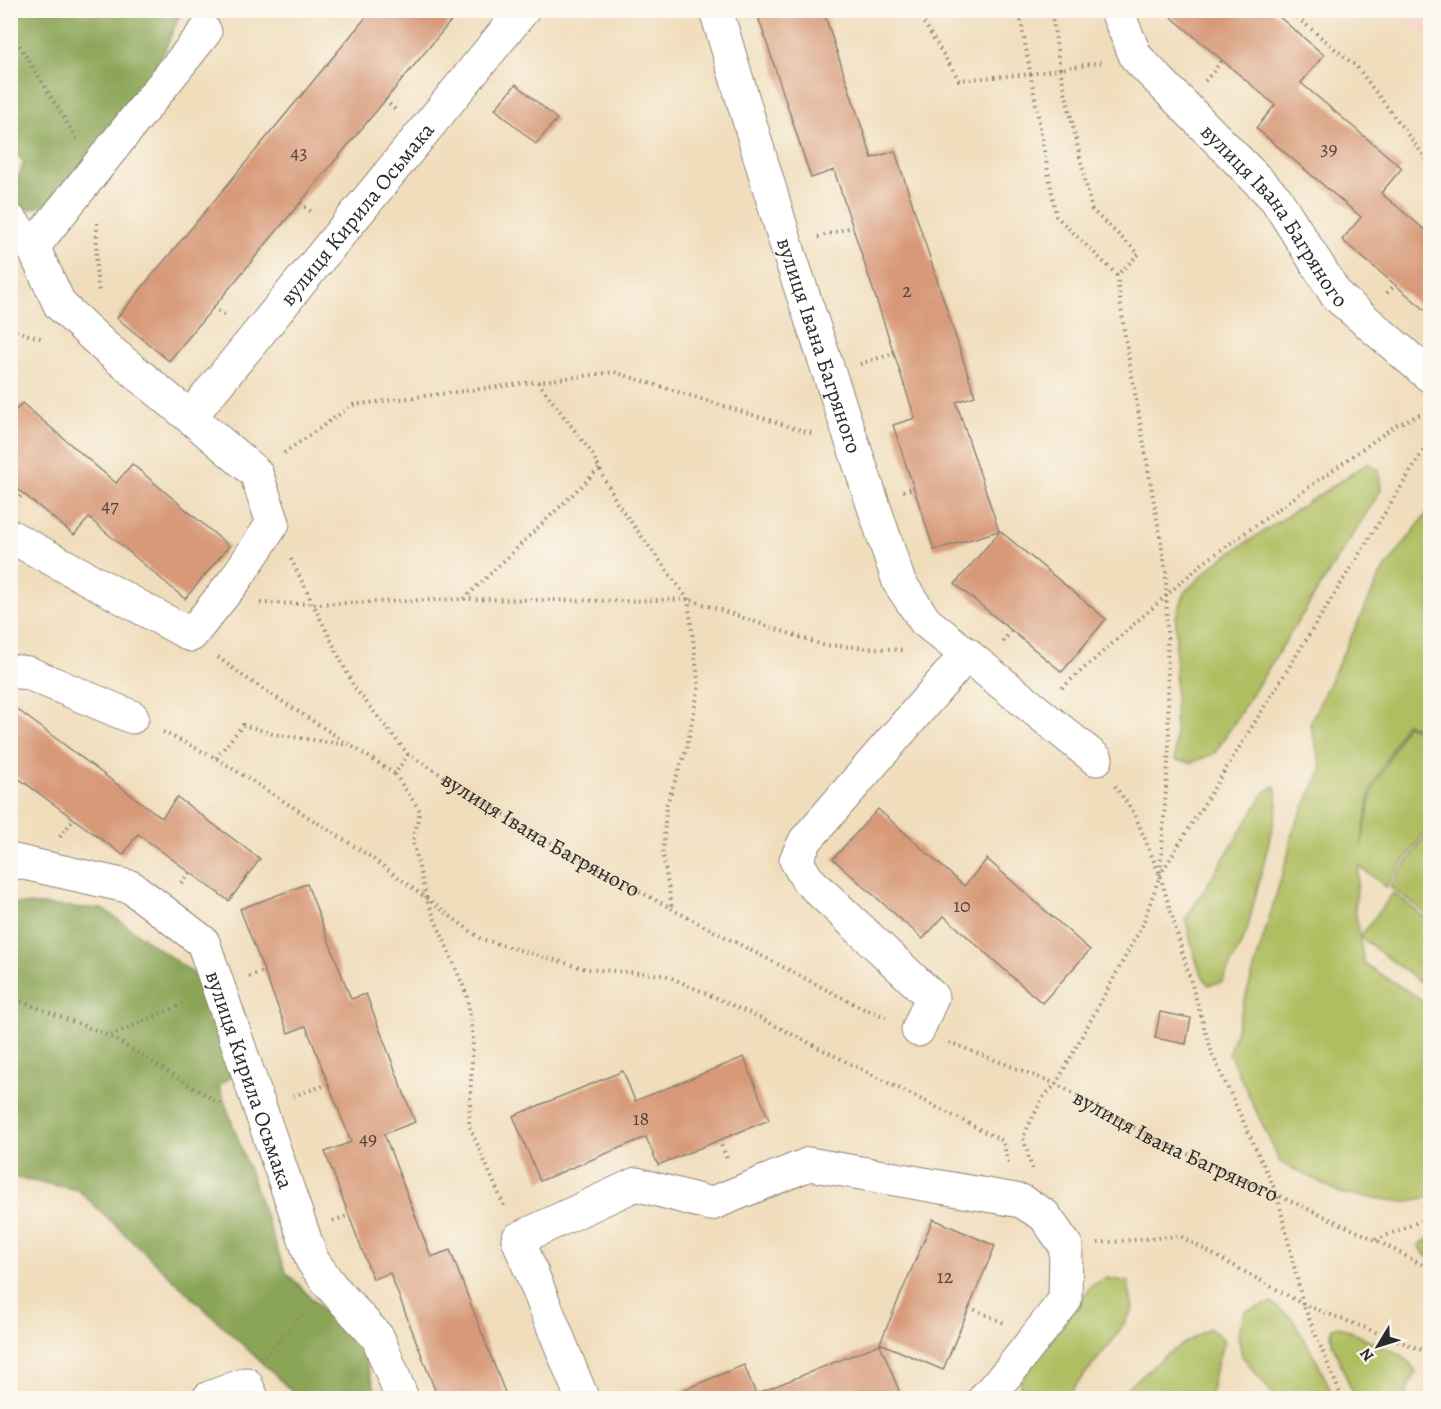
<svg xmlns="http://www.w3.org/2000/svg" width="1441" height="1409" viewBox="0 0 1441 1409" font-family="Alegreya,serif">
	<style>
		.built { fill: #f6d1c5 }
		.green { fill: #afbe60; stroke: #6d7446; stroke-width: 1.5 }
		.forest { fill: #8ba556; stroke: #5b6840; stroke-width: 1.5 }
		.building { fill: #d79978 }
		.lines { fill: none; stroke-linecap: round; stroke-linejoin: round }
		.minor-casing { stroke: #8e8474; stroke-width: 35 }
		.path { stroke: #8e8474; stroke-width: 4; stroke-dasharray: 1.5 4.5; stroke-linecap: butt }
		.minor { stroke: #fff; stroke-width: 33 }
		.labels { text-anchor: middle; stroke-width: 4.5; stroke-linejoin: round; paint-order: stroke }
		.number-label { font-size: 20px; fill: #56463e }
		.street-label { font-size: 22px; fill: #2b2b2b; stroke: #fbf7ec }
	</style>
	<rect width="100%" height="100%" fill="#fbf7ec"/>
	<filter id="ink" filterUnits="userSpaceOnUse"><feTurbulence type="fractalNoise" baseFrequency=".0167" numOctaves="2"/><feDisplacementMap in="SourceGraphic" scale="12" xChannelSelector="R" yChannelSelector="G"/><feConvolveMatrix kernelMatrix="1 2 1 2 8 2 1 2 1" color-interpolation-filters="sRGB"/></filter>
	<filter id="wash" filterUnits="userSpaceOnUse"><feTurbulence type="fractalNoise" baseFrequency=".008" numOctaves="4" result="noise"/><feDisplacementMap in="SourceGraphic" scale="24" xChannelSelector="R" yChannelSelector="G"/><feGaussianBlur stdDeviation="1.35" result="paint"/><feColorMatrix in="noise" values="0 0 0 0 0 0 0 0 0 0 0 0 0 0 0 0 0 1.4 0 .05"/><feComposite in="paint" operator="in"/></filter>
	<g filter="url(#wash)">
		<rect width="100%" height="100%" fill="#f0ddbc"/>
		<polygon class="built" points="1389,11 1430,11 1430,41"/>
		<g class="green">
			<polygon points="1368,463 1379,470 1381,490 1215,753 1191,763 1175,760 1176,616 1186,591 1215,563"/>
			<polygon points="1430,511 1430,732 1405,723 1371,789 1361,846 1373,790 1406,725 1430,735 1430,839 1423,834 1386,887 1359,866 1355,909 1364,964 1430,1005 1430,1197 1405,1202 1343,1194 1280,1162 1229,1053 1288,855 1292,833 1322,769 1310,723 1381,574 1425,516"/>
			<path d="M 1275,786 L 1278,805 L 1246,934 L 1222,982 L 1208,985 C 1195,965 1191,943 1186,919 L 1265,792 Z"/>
			<polygon points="1424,838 1430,842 1430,916 1390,887"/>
			<polygon points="1393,893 1430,921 1430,989 1360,937"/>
			<polygon points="1430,1237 1430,1258 1425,1255 1419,1245"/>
			<polygon points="1106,1278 1128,1282 1133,1309 1114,1339 1065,1398 1018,1398 1021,1379 1091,1286"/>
			<polygon points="1271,1303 1292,1318 1318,1363 1334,1398 1276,1398 1242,1356 1238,1335 1245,1311"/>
			<polygon points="1338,1326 1402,1355 1416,1371 1404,1398 1355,1398 1332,1343 1331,1329"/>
			<polygon points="1210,1328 1224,1340 1212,1382 1211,1398 1115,1398 1167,1354"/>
		</g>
		<g class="forest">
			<polygon points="182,10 150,84 49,203 28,210 11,203 11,196 24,162 11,148 10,26 25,11"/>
			<polygon points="10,903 103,909 211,986 238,1072 219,1086 285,1271 362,1350 378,1398 304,1398 295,1394 78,1190 11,1177"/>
		</g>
		<g id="blocks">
			<g class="building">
				<polygon points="372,10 460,10 169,361 117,318"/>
				<polygon points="756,10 823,10 872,158 895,151 975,396 956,402 999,531 934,550 893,425 915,418 834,170 811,178"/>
				<polygon points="1163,10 1271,10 1324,55 1301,83 1402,168 1381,193 1431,235 1431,315 1342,240 1361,217 1256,128 1275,105"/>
				<polygon points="516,84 557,119 536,144 495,109"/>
				<polygon points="22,403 116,483 132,464 229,546 185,599 89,518 74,535 10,483 10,417"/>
				<polygon points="1000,531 1106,619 1062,672 955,584"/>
				<polygon points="10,704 162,818 177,797 260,859 229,901 138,834 123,855 10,772"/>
				<polygon points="878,809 964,886 987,859 1090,950 1042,1003 944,916 923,939 833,859"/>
				<polygon points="307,884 351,999 366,994 415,1122 384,1134 431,1257 450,1250 507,1398 438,1398 390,1273 373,1279 325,1152 351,1142 306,1026 288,1033 240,909"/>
				<polygon points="1160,1012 1191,1018 1186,1044 1155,1038"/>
				<polygon points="744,1057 769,1120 658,1165 646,1137 540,1181 513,1116 623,1071 635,1101"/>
				<polygon points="933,1219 995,1246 943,1370 880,1343"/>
				<polygon points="880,1344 902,1398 664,1398 744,1365 756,1394"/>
			</g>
		</g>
	</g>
	<g filter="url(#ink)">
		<use href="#blocks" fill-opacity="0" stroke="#8e8474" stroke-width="1.5"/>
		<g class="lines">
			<defs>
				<g id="minor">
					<path id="s3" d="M 716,10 L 787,247 L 899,582 L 925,621 L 1096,759"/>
					<path id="s4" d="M 1119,10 L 1118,14 L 1136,57 L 1276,199 L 1337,296 L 1430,376"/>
					<path id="s5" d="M 10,220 L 33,247 L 60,305 L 105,347 L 190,417 L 523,10"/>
					<polyline points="33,247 205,32"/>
					<polyline points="10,536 191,635 235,580 273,523 256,473 190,417"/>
					<polyline points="10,671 28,673 132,717"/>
					<path id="s6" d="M 10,860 L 131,887 L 203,942 L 312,1260 L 330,1285 L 378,1338 L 402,1398"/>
					<polyline points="918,1030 932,997 807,879 796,860 805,841 967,654"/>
					<polyline points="209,1398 246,1384 252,1398"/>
					<polyline points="582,1398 518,1239 636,1184 711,1204 809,1164 1021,1201 1044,1215 1066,1246 1065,1300 1010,1370 985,1398"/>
				</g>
			</defs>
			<use href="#minor" class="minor-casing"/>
			<g class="path">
				<polyline points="1047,10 1052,14 1060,69 1103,62"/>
				<polyline points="1288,10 1357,67 1430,164"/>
				<polyline points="924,23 959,80 1030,74 1060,69 1092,210 1139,254 1117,275 1056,216 1019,10"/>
				<polyline points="10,30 77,139"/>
				<polyline points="1205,81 1222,61"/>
				<polyline points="385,100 398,112"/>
				<polyline points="300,203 313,213"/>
				<polyline points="97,223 96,269 99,293"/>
				<polyline points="818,237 852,227"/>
				<polyline points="1117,275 1124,330 1166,571 1169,748 1160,875 1212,1054 1277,1194 1303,1304 1342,1398"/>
				<polyline points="1387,293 1395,285"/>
				<polyline points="213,307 227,317"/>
				<polyline points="10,330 44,339"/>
				<polyline points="860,364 894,353"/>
				<polyline points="538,382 591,452 617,503 688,599 699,687 686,751 666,806 663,855 672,908"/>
				<polyline points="284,453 353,405 614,372 814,434"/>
				<polyline points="903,491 914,488"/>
				<polyline points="16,502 23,493"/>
				<path id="s1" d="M 291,559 L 354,687 L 408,754 L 539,836 L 679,913 L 864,1009 L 886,1017"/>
				<polyline points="464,599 599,469"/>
				<polyline points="260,603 313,604 464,599 625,601 688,599 823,645 905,650"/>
				<polyline points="1003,642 1011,631"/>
				<polyline points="218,657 243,676 395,774"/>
				<polyline points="1062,688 1203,563 1396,425 1428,411"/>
				<polyline points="163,732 216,758 371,857 481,939 587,969 665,975 752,1014 1003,1141 1009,1166"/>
				<polyline points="408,754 395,774 420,811 413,841 426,898 467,995 473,1037 469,1125 505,1208"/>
				<polyline points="216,758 243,725 273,734 348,745"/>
				<polyline points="1115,786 1134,813 1159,873"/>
				<polyline points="60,837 74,818"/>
				<polyline points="181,883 190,872"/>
				<polyline points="249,977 264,971"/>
				<polyline points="10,997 110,1036 187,1002"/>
				<polyline points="111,1037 222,1105"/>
				<path id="s2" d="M 949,1042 L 1056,1084 L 1157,1140 L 1376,1240 L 1430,1269"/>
				<polyline points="293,1096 329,1084"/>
				<polyline points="719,1140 728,1161"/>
				<polyline points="1032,1169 1023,1137 1043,1097 1056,1084 1142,926 1160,875 1430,440"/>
				<polyline points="333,1221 349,1215"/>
				<polyline points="1376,1240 1430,1217"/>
				<polyline points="1098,1243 1180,1236 1303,1304 1430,1353"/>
				<polyline points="969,1307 1004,1323"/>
				<polyline points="265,1356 306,1311"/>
			</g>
			<use href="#minor" class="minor"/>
		</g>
	</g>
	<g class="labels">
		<g class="number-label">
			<text x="1329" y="155">39</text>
			<text x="299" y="159">43</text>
			<text x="907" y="297">2</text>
			<text x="110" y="512">47</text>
			<text x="962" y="912">10</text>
			<text x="641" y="1125">18</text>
			<text x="368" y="1145">49</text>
			<text x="945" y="1283">12</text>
		</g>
		<g class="street-label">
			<text dy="8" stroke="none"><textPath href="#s5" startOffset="534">вулиця Кирила Осьмака</textPath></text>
			<text dy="8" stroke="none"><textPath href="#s4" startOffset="262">вулиця Івана Багряного</textPath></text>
			<text dy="8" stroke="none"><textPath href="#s3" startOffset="351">вулиця Івана Багряного</textPath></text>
			<text dy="8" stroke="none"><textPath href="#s1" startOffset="384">вулиця Івана Багряного</textPath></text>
			<text dy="8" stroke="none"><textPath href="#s6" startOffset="360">вулиця Кирила Осьмака</textPath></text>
			<text dy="8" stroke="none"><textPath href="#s2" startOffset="250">вулиця Івана Багряного</textPath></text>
		</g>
	</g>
	<rect width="1441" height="1409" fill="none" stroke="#fbf7ec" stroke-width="36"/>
	<g transform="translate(1378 1346) rotate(232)" stroke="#fbf7ec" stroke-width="4.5" paint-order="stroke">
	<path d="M0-4.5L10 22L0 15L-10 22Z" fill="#2b2b2b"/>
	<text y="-9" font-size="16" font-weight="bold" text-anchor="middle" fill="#2b2b2b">N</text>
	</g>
</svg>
